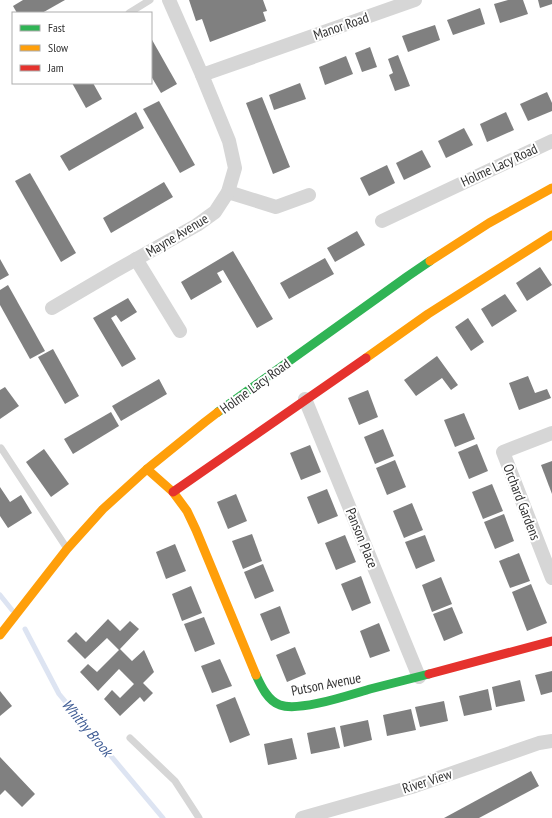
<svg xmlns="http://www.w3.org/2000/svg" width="552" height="818" viewBox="0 0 552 818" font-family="'PT Sans Narrow',sans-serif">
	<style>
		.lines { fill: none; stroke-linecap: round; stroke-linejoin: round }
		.stream { stroke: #dde4f2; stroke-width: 5 }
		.building { fill: #808080 }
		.lane { stroke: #d6d6d6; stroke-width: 7 }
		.street { stroke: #d6d6d6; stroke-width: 14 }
		.fast { stroke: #30b455; stroke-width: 9 }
		.slow { stroke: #ff9f0a; stroke-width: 9 }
		.jam { stroke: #e5322d; stroke-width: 9 }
		.labels { text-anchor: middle; stroke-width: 4; stroke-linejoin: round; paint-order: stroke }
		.street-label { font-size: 14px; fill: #323232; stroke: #fff }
		.water-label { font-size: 15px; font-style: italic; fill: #405d95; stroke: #fff }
	</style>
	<rect width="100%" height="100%" fill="#fff"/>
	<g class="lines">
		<g class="stream">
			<polyline points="0,595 12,610"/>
			<polyline points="25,629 59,694 163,818"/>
		</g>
	</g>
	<g class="building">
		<polygon points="23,0 65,0 42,13 17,13 13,6"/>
		<polygon points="189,0 263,0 267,11 263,12 266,21 210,42 202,19 196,21"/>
		<polygon points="508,0 523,0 528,14 500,23 494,4"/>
		<polygon points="538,0 552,0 552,4 540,8"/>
		<polygon points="480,8 485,24 453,35 447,20"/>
		<polygon points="435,25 440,40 408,52 402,36"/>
		<polygon points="151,38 177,84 161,93 151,76"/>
		<polygon points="370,47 377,67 362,72 355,53"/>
		<polygon points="398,55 410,86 395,91 389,75 393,73 388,59"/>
		<polygon points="346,56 353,74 325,85 319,67"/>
		<polygon points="72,83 93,83 102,99 86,108"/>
		<polygon points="300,83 306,99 274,110 269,95"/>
		<polygon points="547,92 552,103 552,111 528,121 520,104"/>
		<polygon points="262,97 290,167 273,174 246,103"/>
		<polygon points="159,101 195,165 180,173 143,109"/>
		<polygon points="136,112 144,128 69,171 60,156"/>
		<polygon points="506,112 514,130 487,142 480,124"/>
		<polygon points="464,128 473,145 446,158 438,141"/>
		<polygon points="422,150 431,167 404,180 396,163"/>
		<polygon points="387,165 395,183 369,196 360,178"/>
		<polygon points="30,173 76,253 61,262 15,181"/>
		<polygon points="164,182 173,197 111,233 103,218"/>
		<polygon points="357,231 365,245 335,262 327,248"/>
		<polygon points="233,251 273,319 257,328 223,270 217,273 222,282 191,300 181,282"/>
		<polygon points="325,258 334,274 289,299 280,283"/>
		<polygon points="0,259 9,275 0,280"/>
		<polygon points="540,267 552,285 527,301 516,283"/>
		<polygon points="8,285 45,351 30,359 0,305 0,290"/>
		<polygon points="505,294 517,311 492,327 481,309"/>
		<polygon points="128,298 137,312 121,322 116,315 111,318 136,359 122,367 93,318"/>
		<polygon points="468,318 484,342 471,351 455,327"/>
		<polygon points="53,349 79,396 65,404 38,357"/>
		<polygon points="437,356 458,385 451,390 442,378 416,396 404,380"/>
		<polygon points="528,376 535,393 547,389 551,398 519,410 509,383"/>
		<polygon points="159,379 167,394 121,421 112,406"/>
		<polygon points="5,387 19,406 0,419 0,390"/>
		<polygon points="368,390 378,417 359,425 348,398"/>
		<polygon points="111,412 119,426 73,454 64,439"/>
		<polygon points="464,413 475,439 455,447 444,420"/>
		<polygon points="383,429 394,456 375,464 364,437"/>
		<polygon points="477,444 488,471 469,479 458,452"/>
		<polygon points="310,445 321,472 301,480 290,453"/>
		<polygon points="44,449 69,484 51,497 26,462"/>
		<polygon points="395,460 406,487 387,495 376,468"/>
		<polygon points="552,461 552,494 541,465"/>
		<polygon points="492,484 503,511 483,519 472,492"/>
		<polygon points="0,487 10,502 21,495 32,513 8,528 0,516"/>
		<polygon points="327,489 338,516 318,524 307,497"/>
		<polygon points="236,494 247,521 228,529 217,502"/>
		<polygon points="412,503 423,530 404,538 393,511"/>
		<polygon points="504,514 514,541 495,549 484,522"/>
		<polygon points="252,534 262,561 243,569 232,541"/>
		<polygon points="345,535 356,562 336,570 325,543"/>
		<polygon points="425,535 435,561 416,569 405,542"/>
		<polygon points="175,544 186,571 166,579 156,552"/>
		<polygon points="519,553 530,581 510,588 499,561"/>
		<polygon points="263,564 274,591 255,599 244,572"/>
		<polygon points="361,576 371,603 352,611 341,584"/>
		<polygon points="441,577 452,604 432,612 422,585"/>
		<polygon points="531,584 547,623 527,631 512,592"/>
		<polygon points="191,586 202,613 182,621 172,594"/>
		<polygon points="280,606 290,633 271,641 260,614"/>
		<polygon points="452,607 463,633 444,641 433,614"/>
		<polygon points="204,617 215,644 195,652 184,624"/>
		<polygon points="108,619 120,631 130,621 139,629 120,649 132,661 144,650 154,672 143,683 153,693 144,702 140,697 120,716 104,699 112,690 120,698 134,684 119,669 98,691 80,672 88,664 97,672 119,650 107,638 85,659 67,641 76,632 86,642"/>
		<polygon points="379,623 390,651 370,658 360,631"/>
		<polygon points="295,647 306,674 287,682 276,655"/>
		<polygon points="220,659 232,686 212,693 201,666"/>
		<polygon points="552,671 552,692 541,695 535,675"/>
		<polygon points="520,680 525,701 496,707 492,687"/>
		<polygon points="488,689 492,710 464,716 459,696"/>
		<polygon points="0,691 12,706 0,716"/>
		<polygon points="235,697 250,735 230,743 216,705"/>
		<polygon points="444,701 448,721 420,727 415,707"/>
		<polygon points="411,709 416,730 387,736 383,715"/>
		<polygon points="368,720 372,740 344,747 340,726"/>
		<polygon points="335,727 340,748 311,754 307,733"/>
		<polygon points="292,738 297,759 268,765 264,744"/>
		<polygon points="0,757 35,794 22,807 5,790 0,795"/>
		<polygon points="531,771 539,786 479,818 444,818"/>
	</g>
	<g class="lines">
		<g class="lane">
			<polyline points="129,13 150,0"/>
			<polyline points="1,448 66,547"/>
			<polyline points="130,738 175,781 199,818"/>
		</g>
		<g class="street">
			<polyline points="202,75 415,0"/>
			<polyline points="228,192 276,207 309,195"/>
			<polyline points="382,221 552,141"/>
			<polyline points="136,259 180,331"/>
			<polyline points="52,308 115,271 197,225 215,212 228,192 235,168 229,141 202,75 169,0"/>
			<polyline points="305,399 419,677"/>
			<polyline points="552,433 503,452 552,578"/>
			<polyline points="302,818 415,786 539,743 552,741"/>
		</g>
		<g class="fast">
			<polyline points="218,412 408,276 430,261"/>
			<path d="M 256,675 C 261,686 268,701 280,705 C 299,712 349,695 370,689 C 389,684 409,679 429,674"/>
		</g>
		<g class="slow">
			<polyline points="430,261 489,223 552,188"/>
			<polyline points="366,358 428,314 552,235"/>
			<polyline points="147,469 173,492 187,511 196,530 256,675"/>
			<polyline points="0,635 67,549 103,509 147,469 205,422 218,412"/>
		</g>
		<g class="jam">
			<polyline points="173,492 366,358"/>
			<polyline points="429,674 552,641"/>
		</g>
	</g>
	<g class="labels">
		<g class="street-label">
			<text transform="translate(341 26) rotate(-19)" y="5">Manor Road</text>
			<text transform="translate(499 165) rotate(-25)" y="5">Holme Lacy Road</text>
			<text transform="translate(177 235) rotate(-31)" y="5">Mayne Avenue</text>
			<text transform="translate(255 386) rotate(-36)" y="5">Holme Lacy Road</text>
			<text transform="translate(522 502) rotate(69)" y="5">Orchard Gardens</text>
			<text transform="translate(362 538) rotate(68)" y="5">Panson Place</text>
			<text transform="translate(326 684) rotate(-11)" y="5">Putson Avenue</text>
			<text transform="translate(427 781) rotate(-18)" y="5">River View</text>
		</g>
		<g class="water-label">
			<text transform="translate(87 728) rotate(50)" y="5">Whithy Brook</text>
		</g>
	</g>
	<rect x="12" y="12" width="140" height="72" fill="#ffffff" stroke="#adadad"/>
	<rect x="20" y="25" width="20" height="6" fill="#30b455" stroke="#adadad"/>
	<text x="48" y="32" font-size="12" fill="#323232">Fast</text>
	<rect x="20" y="45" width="20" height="6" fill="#ff9f0a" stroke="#adadad"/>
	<text x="48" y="52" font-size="12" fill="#323232">Slow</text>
	<rect x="20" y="65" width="20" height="6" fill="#e5322d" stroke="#adadad"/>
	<text x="48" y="72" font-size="12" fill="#323232">Jam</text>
</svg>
